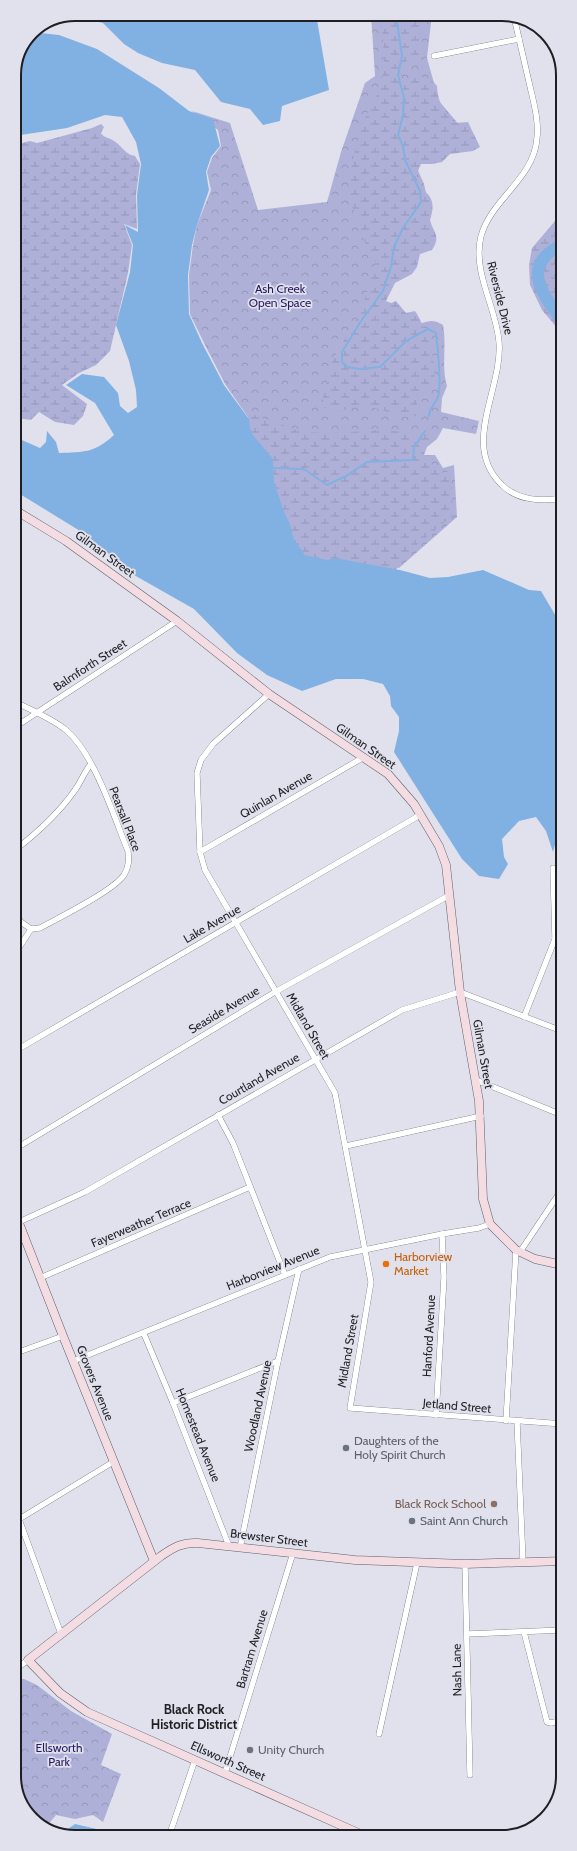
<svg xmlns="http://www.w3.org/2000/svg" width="577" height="1851" viewBox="0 0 577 1851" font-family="Cabin,sans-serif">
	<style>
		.forest { fill: url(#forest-crowns) }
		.wetland { fill: url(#wetland-marsh) }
		.water { fill: #81b1e2 }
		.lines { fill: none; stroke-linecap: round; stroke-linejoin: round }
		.stream { stroke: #81b1e2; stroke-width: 2 }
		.river { stroke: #81b1e2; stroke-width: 12 }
		.street-casing { stroke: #5f5f68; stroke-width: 6 }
		.secondary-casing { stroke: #5f5f68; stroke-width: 9 }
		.street { stroke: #fff; stroke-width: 5.5 }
		.secondary { stroke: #f3dce2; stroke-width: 8 }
		.food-dot { fill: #e8710a; stroke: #e0e1ec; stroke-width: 1.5 }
		.worship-dot { fill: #6b7280; stroke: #e0e1ec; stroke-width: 1.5 }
		.education-dot { fill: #8d6e63; stroke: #e0e1ec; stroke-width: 1.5 }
		.labels { text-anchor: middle; stroke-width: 3.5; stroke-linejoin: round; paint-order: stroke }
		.park-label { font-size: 12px; fill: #261a60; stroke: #e0e1ec }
		.street-label { font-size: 12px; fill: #1f1f23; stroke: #e0e1ec }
		.food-label { font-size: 12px; fill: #c56008; stroke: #e0e1ec; text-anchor: start }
		.worship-label { font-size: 12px; fill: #5b616d; stroke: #e0e1ec; text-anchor: start }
		.education-label { font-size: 12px; fill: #785e54; stroke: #e0e1ec; text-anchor: end }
		.neighbourhood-label { font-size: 13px; font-weight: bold; fill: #1f1f23; stroke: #e0e1ec }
		.rim { fill: none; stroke: #1f1f23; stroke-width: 2 }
	</style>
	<defs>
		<pattern id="forest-crowns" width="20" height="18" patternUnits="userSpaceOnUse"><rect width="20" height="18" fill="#afb0d8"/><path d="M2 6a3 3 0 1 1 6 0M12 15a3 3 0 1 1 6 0" fill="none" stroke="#9697b9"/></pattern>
		<pattern id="wetland-marsh" width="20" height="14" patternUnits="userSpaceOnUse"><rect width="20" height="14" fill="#afb0d8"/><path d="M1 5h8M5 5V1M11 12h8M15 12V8" fill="none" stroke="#9697b9"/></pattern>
	</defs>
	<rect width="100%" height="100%" fill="#e0e1ec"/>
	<g class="forest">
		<path d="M 371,14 L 432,14 L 427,58 L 439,101 L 477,146 L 426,158 L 417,168 L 424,184 L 427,197 L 379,308 L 415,326 C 426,321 433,318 443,325 C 447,346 441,366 447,386 L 442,398 L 441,412 L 479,421 L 476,434 L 443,428 L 437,439 L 427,447 L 424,455 L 435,455 L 443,468 L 454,465 L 457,517 L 399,568 L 360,562 L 250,420 L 225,384 L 204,343 L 190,314 L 189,275 L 193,245 L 197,225 L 211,190 L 207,172 L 212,158 L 221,146 L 218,130 L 192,111 L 230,123 L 258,210 L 327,202 L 341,152 L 365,83 L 375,76 Z"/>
		<polygon points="24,1679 37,1685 71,1711 112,1734 101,1765 121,1774 103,1822 93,1815 75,1819 56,1815 46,1827 35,1822 16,1792 16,1680"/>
	</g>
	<g class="wetland">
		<path d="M 380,14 L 428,14 L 420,28 C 424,40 422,48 417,58 L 406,61 L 403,64 L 402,78 L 405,80 C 422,78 425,72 437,86 C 438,104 444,109 455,123 L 468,122 L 480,147 L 473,151 L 450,154 L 442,162 L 432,164 L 421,164 C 420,167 417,172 417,176 C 418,195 440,190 430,220 C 434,234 441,236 432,250 L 420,254 L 417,267 L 412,274 L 395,283 L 386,301 L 391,303 L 396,301 L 406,313 L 415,311 C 424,323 438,363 434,378 C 432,385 426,387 422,392 C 420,395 419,400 417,404 L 421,416 L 405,417 L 364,405 L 340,411 L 330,411 L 323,407 L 323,396 L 332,361 L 361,311 L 376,262 C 369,250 357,232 361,218 C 357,214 352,209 350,203 C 343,186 360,132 367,114 C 370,106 375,98 379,90 C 387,70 383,35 380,14 Z"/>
		<path d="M 101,124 L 104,127 L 101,133 C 105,139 109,137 114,141 C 122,146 126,155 135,156 L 140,164 L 136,195 L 137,229 L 124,224 L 132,245 L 128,273 L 110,351 L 96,365 L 79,373 L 62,385 L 87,404 L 83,416 L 74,425 L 55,422 L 39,412 L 31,420 L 16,418 L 14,417 L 14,145 L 30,141 L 37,143 L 92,128 Z"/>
		<polygon points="561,214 561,343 558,329 542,310 530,285 529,265 532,248"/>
		<polygon points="253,413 255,415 302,432 331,433 385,430 432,436 424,449 422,461 429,461 441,473 451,471 453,515 418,544 392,574 301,557 292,543 245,420"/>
	</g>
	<g class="water">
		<polygon points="75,14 316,14 329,90 282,106 280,121 263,125 250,109 221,102 195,70 162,63 138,53 124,44 103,23 71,15"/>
		<path d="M 31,32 L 59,35 L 97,49 L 159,88 L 189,111 L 213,119 L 220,146 L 211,157 L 206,172 L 209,190 L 197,225 L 192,245 L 188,275 L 189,314 L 202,343 L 224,385 L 249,419 L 250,428 L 253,435 L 273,459 L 274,482 L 284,512 L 290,524 L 294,540 L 305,555 L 327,560 L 335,558 L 400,570 L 430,578 L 448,577 L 483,570 L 529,590 L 541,591 L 557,618 L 562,620 L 562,837 L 557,837 L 553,852 L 546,831 L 536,817 L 519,821 L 502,839 L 504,857 L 508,864 L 499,879 L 479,876 L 462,859 L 394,752 L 399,731 L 399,717 L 391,706 L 390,696 L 383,684 L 363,679 L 336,679 L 302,691 L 267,675 L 237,653 L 194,609 L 134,575 L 85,534 L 15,491 L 15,437 L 40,448 L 46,442 L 47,431 L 56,442 L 59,453 C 85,452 94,453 114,435 L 95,403 L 66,385 L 82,374 L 104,377 L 118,393 L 120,406 L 128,413 L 137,407 L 136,390 L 129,361 L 116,325 L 130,272 L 133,245 L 125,225 L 138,232 L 137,195 L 141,164 L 136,142 L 122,117 L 105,115 L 67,128 L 14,136 L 14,71 Z"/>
		<polygon points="75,1824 101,1830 104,1837 70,1837 62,1833"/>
	</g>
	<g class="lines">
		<g class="stream">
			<path d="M 396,14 L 402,56 L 398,75 L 404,98 L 403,115 L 398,135 L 403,146 L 405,160 L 420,191 L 421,202 L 403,228 L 394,247 L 391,267 L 383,291 L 361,321 L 342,352 L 342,362 L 347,367 L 359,369 L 380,367 L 406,341 L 428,329 L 436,333 C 438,353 441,373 439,393 C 438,402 429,407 429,416"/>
			<polyline points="272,468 304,469 327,485 346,476 367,462 413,460 414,447 425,431"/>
		</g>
		<path class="river" d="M 561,245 C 521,265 541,293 561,319"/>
		<defs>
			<g id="street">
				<path d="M 514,17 C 519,39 524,60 529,82 C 533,100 539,119 537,138 C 534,179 492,198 481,236 C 472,272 496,306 499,342 C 503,389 460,445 502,485 C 517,500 541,502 562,498"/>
				<polyline points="434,56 519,39"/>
				<polyline points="559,499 562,515"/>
				<polyline points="269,694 213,744 201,760 197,773 200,852 205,870 236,923 335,1093 371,1282 350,1408 563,1424"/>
				<path d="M 15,702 C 31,710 51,718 66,730 C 94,753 114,817 128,851 C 129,860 129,867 124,875 C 113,891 60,917 40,928 L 31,929 L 21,922 L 15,913"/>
				<polyline points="15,727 177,621"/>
				<path d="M 15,850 C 37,833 59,813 75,790 C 81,782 84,772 91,764"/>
				<polyline points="200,852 364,757"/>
				<polyline points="555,939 562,941"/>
				<polyline points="15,954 31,929"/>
				<polyline points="524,1017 555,939 553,868"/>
				<polyline points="15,1051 420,815"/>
				<polyline points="476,1080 562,1115"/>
				<polyline points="218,1115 233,1143 285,1275"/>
				<polyline points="346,1146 481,1116"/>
				<polyline points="15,1149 275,992 448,896"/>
				<polyline points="19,1222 85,1192 402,1010 460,992 562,1031"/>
				<polyline points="520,1252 562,1189"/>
				<polyline points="40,1278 250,1187"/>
				<polyline points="144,1334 173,1403 229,1546"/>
				<polyline points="16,1353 63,1336"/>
				<polyline points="73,1361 330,1257 442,1234 479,1228 490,1224"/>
				<polyline points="173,1403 278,1361"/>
				<polyline points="436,1415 444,1277 442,1234"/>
				<polyline points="506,1421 516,1250"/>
				<polyline points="517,1421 523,1562"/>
				<polyline points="19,1519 61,1634"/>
				<polyline points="16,1521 113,1462"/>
				<polyline points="240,1548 278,1361 299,1269"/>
				<polyline points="465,1564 470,1775"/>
				<polyline points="524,1632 547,1722 551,1723 563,1720"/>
				<polyline points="467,1634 563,1630"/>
				<polyline points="16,1669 28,1660"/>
				<polyline points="379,1734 417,1563"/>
				<polyline points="225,1773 293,1553"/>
				<polyline points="169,1836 195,1760"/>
			</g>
			<g id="secondary">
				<polyline points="15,510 66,541 177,621 269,694 388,774 414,804 439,846 446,865 460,992 479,1101 483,1199 490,1224 516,1250 535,1259 562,1265"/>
				<polyline points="15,1213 63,1336 154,1561"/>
				<path d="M 365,1836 L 87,1712 L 60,1693 L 28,1660 L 161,1556 C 174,1547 183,1542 198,1543 L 355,1560 L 465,1564 L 563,1561"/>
			</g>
		</defs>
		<use href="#street" class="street-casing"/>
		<use href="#secondary" class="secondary-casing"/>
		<use href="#street" class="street"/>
		<use href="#secondary" class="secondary"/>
	</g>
	<circle class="food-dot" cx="386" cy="1264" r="4"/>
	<g class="worship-dot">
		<circle cx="346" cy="1448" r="4"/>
		<circle cx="412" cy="1521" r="4"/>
		<circle cx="250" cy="1750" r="4"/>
	</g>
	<circle class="education-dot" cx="494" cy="1504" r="4"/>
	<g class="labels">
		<g class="park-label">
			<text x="280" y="293">Ash Creek<tspan x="280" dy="14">Open Space</tspan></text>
			<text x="59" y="1752">Ellsworth<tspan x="59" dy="14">Park</tspan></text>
		</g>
		<g class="street-label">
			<text transform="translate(500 298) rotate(76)" y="4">Riverside Drive</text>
			<text transform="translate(105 554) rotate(36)" y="4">Gilman Street</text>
			<text transform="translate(90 665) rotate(-33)" y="4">Balmforth Street</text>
			<text transform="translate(366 746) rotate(35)" y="4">Gilman Street</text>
			<text transform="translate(276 795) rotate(-30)" y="4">Quinlan Avenue</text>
			<text transform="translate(125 819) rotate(69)" y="4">Pearsall Place</text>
			<text transform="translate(212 924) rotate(-30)" y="4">Lake Avenue</text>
			<text transform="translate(224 1010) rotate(-31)" y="4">Seaside Avenue</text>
			<text transform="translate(308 1026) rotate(60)" y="4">Midland Street</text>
			<text transform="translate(483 1054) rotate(80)" y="4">Gilman Street</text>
			<text transform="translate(259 1079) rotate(-30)" y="4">Courtland Avenue</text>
			<text transform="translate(141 1223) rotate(-23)" y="4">Fayerweather Terrace</text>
			<text transform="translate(273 1268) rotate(-22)" y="4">Harborview Avenue</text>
			<text transform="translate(429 1336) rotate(-87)" y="4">Hanford Avenue</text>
			<text transform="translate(348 1351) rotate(-80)" y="4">Midland Street</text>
			<text transform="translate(95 1383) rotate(68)" y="4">Grovers Avenue</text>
			<text transform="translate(258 1406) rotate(-78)" y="4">Woodland Avenue</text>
			<text transform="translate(457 1406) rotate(5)" y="4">Jetland Street</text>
			<text transform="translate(198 1435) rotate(68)" y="4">Homestead Avenue</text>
			<text transform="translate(269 1538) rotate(7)" y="4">Brewster Street</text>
			<text transform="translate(252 1649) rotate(-73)" y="4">Bartram Avenue</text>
			<text transform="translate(457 1670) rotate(-91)" y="4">Nash Lane</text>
			<text transform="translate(228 1761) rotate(24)" y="4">Ellsworth Street</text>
		</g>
		<g class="food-label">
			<text x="394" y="1261">Harborview<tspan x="394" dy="14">Market</tspan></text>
		</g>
		<g class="worship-label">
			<text x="354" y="1445">Daughters of the<tspan x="354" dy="14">Holy Spirit Church</tspan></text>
			<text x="420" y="1525">Saint Ann Church</text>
			<text x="258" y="1754">Unity Church</text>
		</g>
		<g class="education-label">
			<text x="486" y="1508">Black Rock School</text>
		</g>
		<g class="neighbourhood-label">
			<text x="194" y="1714">Black Rock<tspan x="194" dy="15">Historic District</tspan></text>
		</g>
	</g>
	<path d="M0 0H577V1851H0ZM75 21H502A54 54 0 0 1 556 75V1776A54 54 0 0 1 502 1830H75A54 54 0 0 1 21 1776V75A54 54 0 0 1 75 21Z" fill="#e0e1ec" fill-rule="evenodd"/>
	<path class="rim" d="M75 21H502A54 54 0 0 1 556 75V1776A54 54 0 0 1 502 1830H75A54 54 0 0 1 21 1776V75A54 54 0 0 1 75 21Z"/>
</svg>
